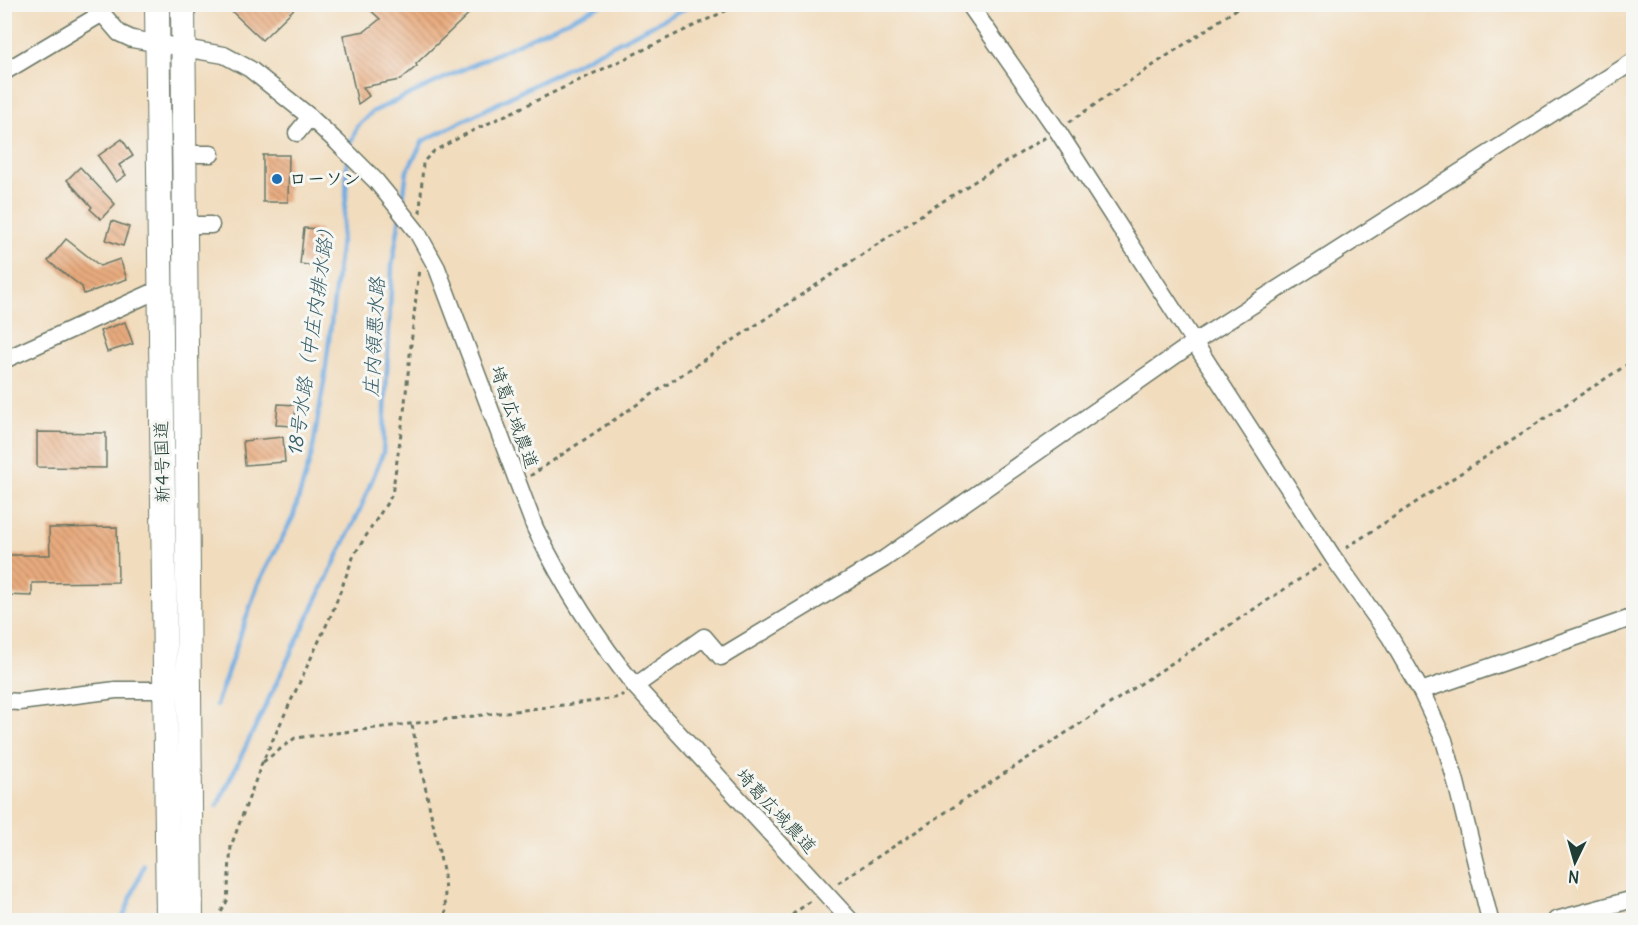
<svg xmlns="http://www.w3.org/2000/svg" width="1638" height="925" viewBox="0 0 1638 925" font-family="Delius,'Klee One',sans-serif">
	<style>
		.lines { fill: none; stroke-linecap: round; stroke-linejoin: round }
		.stream { stroke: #70ace1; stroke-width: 4.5 }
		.building { fill: url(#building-back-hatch) }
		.minor-casing { stroke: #687564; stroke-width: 19 }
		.highway-casing { stroke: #687564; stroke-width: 26 }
		.path { stroke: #687564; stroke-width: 3; stroke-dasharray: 4.5 4.5; stroke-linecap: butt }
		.minor { stroke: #fff; stroke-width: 16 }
		.highway { stroke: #fff; stroke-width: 24 }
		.poi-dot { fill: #1f6fb2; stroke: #f6f6f2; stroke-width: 2 }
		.labels { text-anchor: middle; stroke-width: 6; stroke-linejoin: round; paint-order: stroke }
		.poi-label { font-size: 18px; font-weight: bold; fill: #1f3d34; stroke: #f6f6f2; text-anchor: start }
		.street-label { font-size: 18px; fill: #1f3d34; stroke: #f6f6f2 }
		.water-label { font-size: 20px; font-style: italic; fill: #375e68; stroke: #f6f6f2 }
	</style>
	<defs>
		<pattern id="building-back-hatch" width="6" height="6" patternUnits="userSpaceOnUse" patternTransform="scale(1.5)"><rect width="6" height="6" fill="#e9ab7e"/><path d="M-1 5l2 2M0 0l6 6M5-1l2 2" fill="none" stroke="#bc8c68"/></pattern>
	</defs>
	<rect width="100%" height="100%" fill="#f6f6f2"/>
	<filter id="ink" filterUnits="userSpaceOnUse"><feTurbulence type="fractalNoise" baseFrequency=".0167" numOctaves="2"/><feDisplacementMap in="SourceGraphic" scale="12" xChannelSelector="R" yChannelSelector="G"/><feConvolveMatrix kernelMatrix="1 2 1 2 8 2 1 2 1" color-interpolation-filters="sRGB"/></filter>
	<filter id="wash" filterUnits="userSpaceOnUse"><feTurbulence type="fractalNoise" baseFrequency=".008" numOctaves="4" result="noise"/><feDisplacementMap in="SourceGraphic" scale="24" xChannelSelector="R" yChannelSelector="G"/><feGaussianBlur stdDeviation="1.35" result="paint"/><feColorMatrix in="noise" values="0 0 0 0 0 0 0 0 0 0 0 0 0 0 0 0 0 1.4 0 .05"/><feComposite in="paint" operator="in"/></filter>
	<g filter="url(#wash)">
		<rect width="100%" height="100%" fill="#f1dcbd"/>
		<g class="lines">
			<g class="stream">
				<polyline points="349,147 357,127 372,112 603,4"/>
				<polyline points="402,206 407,171 423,141 694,4"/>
				<polyline points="216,705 258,584 293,517 312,453 324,382 346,198 347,158"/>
				<polyline points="217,806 359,512 383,453 392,266 400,217"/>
				<polyline points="122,920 144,865"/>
			</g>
		</g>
		<g id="blocks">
			<g class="building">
				<polygon points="224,4 299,4 262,40"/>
				<polygon points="364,4 479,4 416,64 417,66 400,80 363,87 369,96 358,104 343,35 365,31 380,19"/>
				<polygon points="122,139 133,156 119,165 126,175 116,182 98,156"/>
				<polygon points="263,155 289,155 288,202 263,202"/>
				<polygon points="80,167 115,204 101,219 90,209 92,207 67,180"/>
				<polygon points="112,221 129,227 123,246 106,240"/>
				<polygon points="304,228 320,229 317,266 300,264"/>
				<polygon points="66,239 100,266 120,259 127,279 84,294 82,287 48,261"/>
				<polygon points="125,322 133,344 107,352 100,331"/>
				<polygon points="278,404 296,405 294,426 276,425"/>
				<polygon points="37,432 106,433 106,468 37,467"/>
				<polygon points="283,437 285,462 245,465 243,441"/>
				<polygon points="117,527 118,582 32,583 32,596 4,595 4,555 50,555 49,528"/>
			</g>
		</g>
	</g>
	<g filter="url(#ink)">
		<use href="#blocks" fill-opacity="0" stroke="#687564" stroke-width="1.5"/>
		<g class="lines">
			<defs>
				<g id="minor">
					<path d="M 94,4 L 119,33 L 132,39 L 224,55 L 250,69 L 310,117 L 337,142 L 376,181 L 394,203 L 417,232 L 437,268 L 535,528 C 563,585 595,637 635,686 L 850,920"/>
					<polyline points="969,4 1057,130 1333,557 1390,637 1421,691 1444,740 1456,782 1490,920"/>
					<polyline points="4,72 101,14"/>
					<polyline points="297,133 310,117"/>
					<polyline points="183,154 211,154"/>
					<polyline points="185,225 211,225"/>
					<polyline points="4,360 160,289"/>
					<polyline points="635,686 704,637 721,657 884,559 1193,343 1634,61"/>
					<polyline points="1421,691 1634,617"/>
					<polyline points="4,701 19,702 116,690 165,690"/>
					<polyline points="1556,920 1634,899"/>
				</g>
				<g id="highway">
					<polyline points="157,4 168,920"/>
					<polyline points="183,4 191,920"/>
				</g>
			</defs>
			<use href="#minor" class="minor-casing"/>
			<use href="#highway" class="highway-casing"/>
			<g class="path">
				<polyline points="1069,122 1244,4"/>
				<polyline points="420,213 423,162 434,151 468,133 740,4"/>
				<polyline points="530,476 924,213 1046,137"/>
				<polyline points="1346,548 1634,360"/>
				<polyline points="412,725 444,875 446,920"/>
				<polyline points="263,762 295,738 596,701 620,697 623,694"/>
				<polyline points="838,883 1321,565"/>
				<polyline points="217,920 227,901 231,846 262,763 332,613 354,555 392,495 404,412 419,268"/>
				<polyline points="785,920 812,900"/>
			</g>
			<use href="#minor" class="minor"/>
			<use href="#highway" class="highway"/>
		</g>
	</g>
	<circle class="poi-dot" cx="277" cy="179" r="6"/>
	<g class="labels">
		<g class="poi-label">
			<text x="289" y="185">ローソン</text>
		</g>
		<g class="street-label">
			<text transform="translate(514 417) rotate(70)" y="6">埼葛広域農道</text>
			<text transform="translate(162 462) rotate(-91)" y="6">新4号国道</text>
			<text transform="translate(776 811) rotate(47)" y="6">埼葛広域農道</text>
		</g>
		<g class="water-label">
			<text transform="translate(311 337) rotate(-82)" y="7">18号水路（中庄内排水路）</text>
			<text transform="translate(374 337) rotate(-87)" y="7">庄内領悪水路</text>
		</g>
	</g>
	<rect width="1638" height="925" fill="none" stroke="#f6f6f2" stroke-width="24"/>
	<g transform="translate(1575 862) rotate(185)" stroke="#f6f6f2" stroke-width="4.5" paint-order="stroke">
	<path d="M0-4.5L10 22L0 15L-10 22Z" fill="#1f3d34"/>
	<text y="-9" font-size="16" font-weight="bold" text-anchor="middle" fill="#1f3d34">N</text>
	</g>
</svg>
